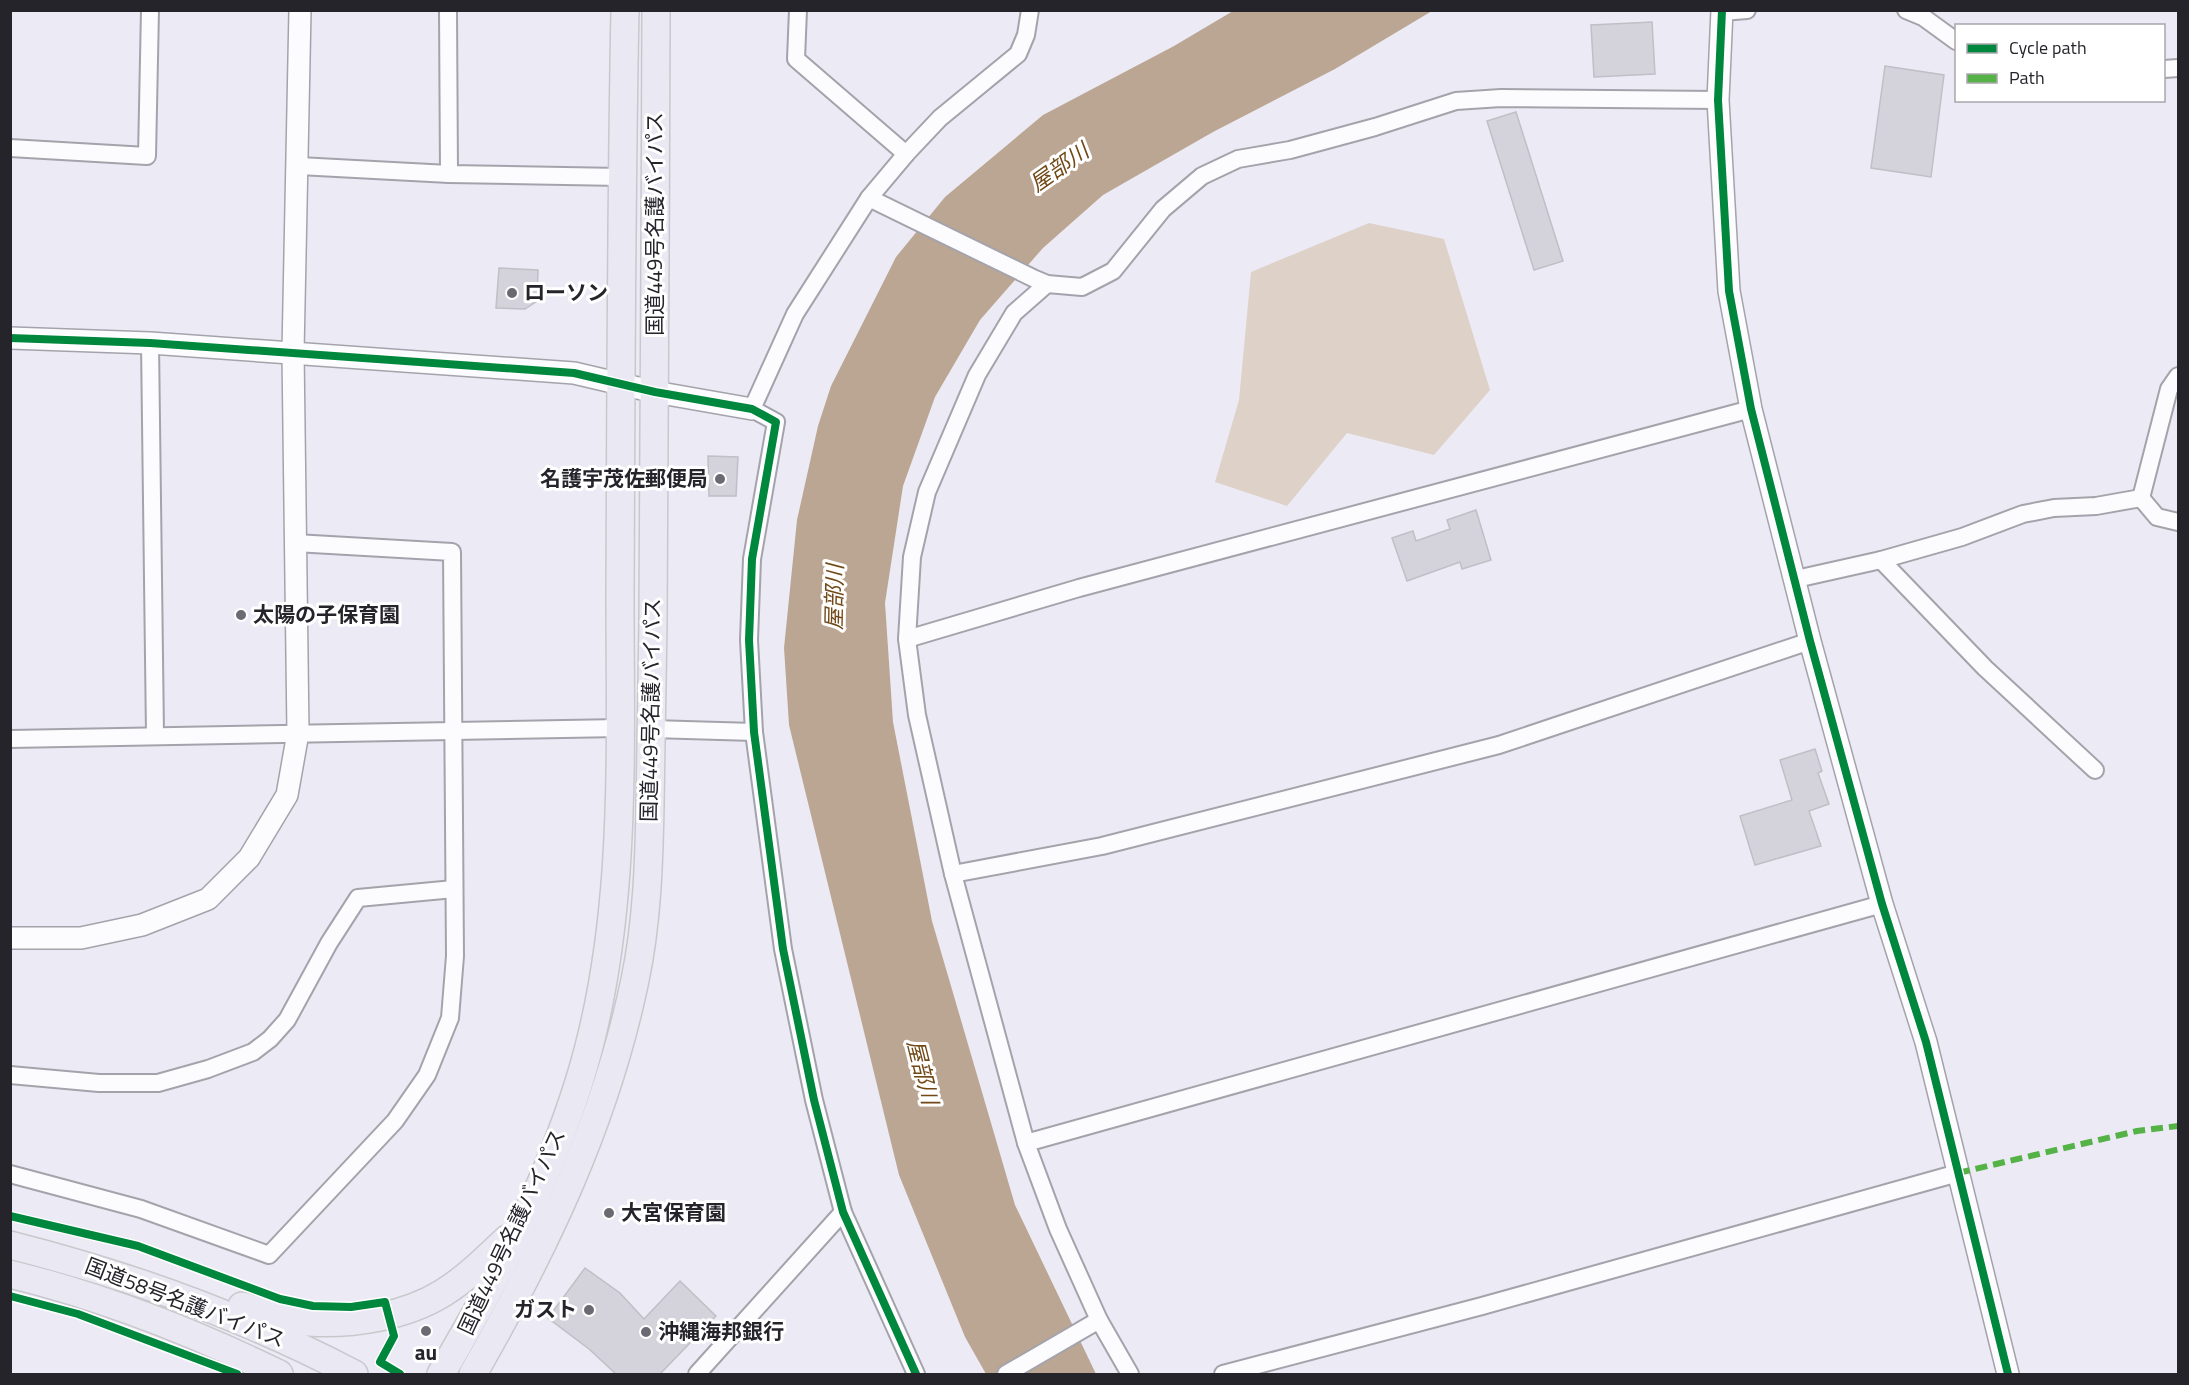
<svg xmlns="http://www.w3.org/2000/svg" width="2189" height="1385" viewBox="0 0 2189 1385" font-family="'Titillium Web','Noto Sans JP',sans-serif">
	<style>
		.green { fill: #ded1c8 }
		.water { fill: #bba694 }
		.building { fill: #d4d3db; stroke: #bfbfc6; stroke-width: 1.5 }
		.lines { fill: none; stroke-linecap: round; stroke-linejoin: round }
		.minor-casing { stroke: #a4a3ab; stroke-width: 20 }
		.tertiary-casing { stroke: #a4a3ab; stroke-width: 24 }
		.trunk-casing { stroke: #c8c8cc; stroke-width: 30 }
		.minor { stroke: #fcfcfe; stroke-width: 16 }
		.tertiary { stroke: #fcfcfe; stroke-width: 21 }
		.trunk { stroke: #eae8f2; stroke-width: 27 }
		.quiet { stroke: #55b246; stroke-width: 6; stroke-dasharray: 12 6; stroke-linecap: butt }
		.cycleway-casing { stroke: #fff; stroke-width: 11 }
		.cycleway { stroke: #00873e; stroke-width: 8 }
		.poi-dot { fill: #6b6a72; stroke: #fff; stroke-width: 2 }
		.labels { text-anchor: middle; stroke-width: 6; stroke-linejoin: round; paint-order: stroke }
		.street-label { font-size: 21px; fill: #25242b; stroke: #fff }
		.poi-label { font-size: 21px; font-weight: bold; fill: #25242b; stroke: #fff; text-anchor: start }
		.water-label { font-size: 22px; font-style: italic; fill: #724916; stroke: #fff }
	</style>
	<rect width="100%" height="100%" fill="#ecebf5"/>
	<polygon class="green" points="1369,223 1444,239 1490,390 1434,455 1347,433 1287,506 1215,482 1239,400 1251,272"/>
	<polygon class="water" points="1233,11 1432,11 1335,69 1213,132 1103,195 1043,248 980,320 935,397 903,486 885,603 893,722 932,921 1015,1205 1096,1374 986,1374 965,1337 899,1175 789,725 784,648 797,520 818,426 831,386 896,257 945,197 1043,115 1174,46"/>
	<g class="building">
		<polygon points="1652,22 1655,74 1594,77 1591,25"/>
		<polygon points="1885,66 1944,75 1931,177 1871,168"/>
		<polygon points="1516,112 1563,261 1534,270 1487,121"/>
		<polygon points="499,268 538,270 537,301 525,309 496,308"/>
		<polygon points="708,456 738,457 736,496 709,496"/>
		<polygon points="1476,510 1491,560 1462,569 1460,562 1407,581 1392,538 1413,531 1416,541 1450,529 1447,520"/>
		<polygon points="1815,749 1822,771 1818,773 1829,804 1809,811 1821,846 1755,865 1740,816 1792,800 1780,760"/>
		<polygon points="585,1268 620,1293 644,1319 680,1281 716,1316 660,1374 616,1374 589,1349 548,1318"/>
	</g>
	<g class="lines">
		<defs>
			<g id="minor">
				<polyline points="448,10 449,174"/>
				<polyline points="798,10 796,59 906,154"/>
				<polyline points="1906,10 1923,17 1956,41"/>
				<polyline points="1722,12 1747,10"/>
				<polyline points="2164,69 2178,68"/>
				<polyline points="10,148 147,156 150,10"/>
				<polyline points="299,166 449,174 621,177"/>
				<polyline points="869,198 1035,279 1047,284 1082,287 1113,271 1163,209 1202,176 1238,159 1290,150 1375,127 1456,101 1501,98 1718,100"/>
				<polyline points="1047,284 1014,313 977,375 927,492 912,557 907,639 917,715 953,874 1026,1143 1058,1229 1099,1320 1130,1374"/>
				<polyline points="150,343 155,735"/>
				<polyline points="2141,498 2169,389 2178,376"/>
				<polyline points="2141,498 2157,517 2178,522"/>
				<polyline points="1881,560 1985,668 2095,770"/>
				<polyline points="1796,579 1881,560 1962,537 2023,514 2054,508 2096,506 2141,498"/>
				<polyline points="907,639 1079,588 1751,409"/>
				<polyline points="652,729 754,732"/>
				<polyline points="10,739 620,728"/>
				<polyline points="953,874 1102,846 1499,745 1810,641"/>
				<polyline points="10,1075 99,1083 158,1083 208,1069 253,1052 270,1039 287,1020 329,943 358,898 454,889"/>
				<polyline points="1026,1143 1882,904"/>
				<polyline points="10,1174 141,1209 269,1255 395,1121 427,1075 450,1018 455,956 452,552 295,543"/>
				<polyline points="697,1374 843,1212"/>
				<polyline points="916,1374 843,1212 814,1100 783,949 754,732 749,640 752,559 776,422 752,409 795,314 869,198 906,154 940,118 1018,54 1026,35 1030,10"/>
				<polyline points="1006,1374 1099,1320"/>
				<polyline points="1223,1374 1482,1306 1958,1173"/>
			</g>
			<g id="tertiary">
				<polyline points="1722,10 1718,100 1729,291 1751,409 1810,641 1882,904 1926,1042 2008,1374"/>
				<polyline points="10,338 150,343 574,373 655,392 752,409"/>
				<polyline points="10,938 81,938 142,925 208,899 249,858 287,795 298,733 293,352 300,10"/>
			</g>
			<g id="trunk">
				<path d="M 10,1245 C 129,1275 245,1317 354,1374"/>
				<path d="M 10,1274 C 104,1297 193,1332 279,1374"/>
				<path d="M 242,1306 C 264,1312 286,1320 309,1322 C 353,1325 406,1316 443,1293 C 467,1278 487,1258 507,1239"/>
				<path d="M 441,1374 C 495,1282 547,1185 579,1082 C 628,925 620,757 620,594 C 621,399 621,205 625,10"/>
				<path d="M 473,1374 C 545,1248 605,1124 635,980 C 647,923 649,863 650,805 C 651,744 652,683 653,622 C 655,418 655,214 656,10"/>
			</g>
		</defs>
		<use href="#minor" class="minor-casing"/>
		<use href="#tertiary" class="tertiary-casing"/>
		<use href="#trunk" class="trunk-casing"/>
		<use href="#minor" class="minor"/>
		<use href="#tertiary" class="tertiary"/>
		<use href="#trunk" class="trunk"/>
		<polyline class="quiet" points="1958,1173 2137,1131 2178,1126"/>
		<defs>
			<g id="cycleway">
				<polyline points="1722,10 1718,100 1729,291 1751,409 1810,641 1882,904 1926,1042 2008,1374"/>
				<polyline points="10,338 150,343 574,373 655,392 752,409 776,422 752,559 749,640 754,732 783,949 814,1100 843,1212 916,1374"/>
				<polyline points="10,1216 138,1246 280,1299 313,1306 351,1307 385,1302 394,1336 380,1362 400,1374"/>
				<polyline points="10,1296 78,1314 237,1374"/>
			</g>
		</defs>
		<use href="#cycleway" class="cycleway-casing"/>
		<use href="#cycleway" class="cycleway"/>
	</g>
	<g class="poi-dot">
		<circle cx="512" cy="293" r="6"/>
		<circle cx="720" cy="479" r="6"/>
		<circle cx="241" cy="615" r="6"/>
		<circle cx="609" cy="1213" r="6"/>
		<circle cx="589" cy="1310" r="6"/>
		<circle cx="426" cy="1331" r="6"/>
		<circle cx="646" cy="1332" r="6"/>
	</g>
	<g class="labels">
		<g class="street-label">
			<text transform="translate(655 224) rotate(-90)" y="7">国道449号名護バイパス</text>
			<text transform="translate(651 710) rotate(-89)" y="7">国道449号名護バイパス</text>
			<text transform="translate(512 1232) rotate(-65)" y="7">国道449号名護バイパス</text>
			<text transform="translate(185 1303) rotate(21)" y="7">国道58号名護バイパス</text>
		</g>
		<g class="poi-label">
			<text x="524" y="300">ローソン</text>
			<text x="708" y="486" text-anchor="end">名護宇茂佐郵便局</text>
			<text x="253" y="622">太陽の子保育園</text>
			<text x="621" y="1220">大宮保育園</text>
			<text x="577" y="1317" text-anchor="end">ガスト</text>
			<text x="658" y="1339">沖縄海邦銀行</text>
			<text x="426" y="1360" text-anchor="middle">au</text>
		</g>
		<g class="water-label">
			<text transform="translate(1059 167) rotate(-35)" y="8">屋部川</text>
			<text transform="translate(834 597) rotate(-89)" y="8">屋部川</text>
			<text transform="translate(923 1072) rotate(76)" y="8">屋部川</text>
		</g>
	</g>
	<rect width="2189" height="1385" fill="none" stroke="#25242b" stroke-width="24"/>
	<rect x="1955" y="24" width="210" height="78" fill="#ffffff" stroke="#a8a7aa" stroke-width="1.5"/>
	<rect x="1967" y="44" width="30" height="9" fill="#00873e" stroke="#a8a7aa" stroke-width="1.5"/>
	<text x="2009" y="54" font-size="18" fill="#25242b">Cycle path</text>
	<rect x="1967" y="74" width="30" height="9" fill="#55b246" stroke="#a8a7aa" stroke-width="1.5"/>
	<text x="2009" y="84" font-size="18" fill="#25242b">Path</text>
</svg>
